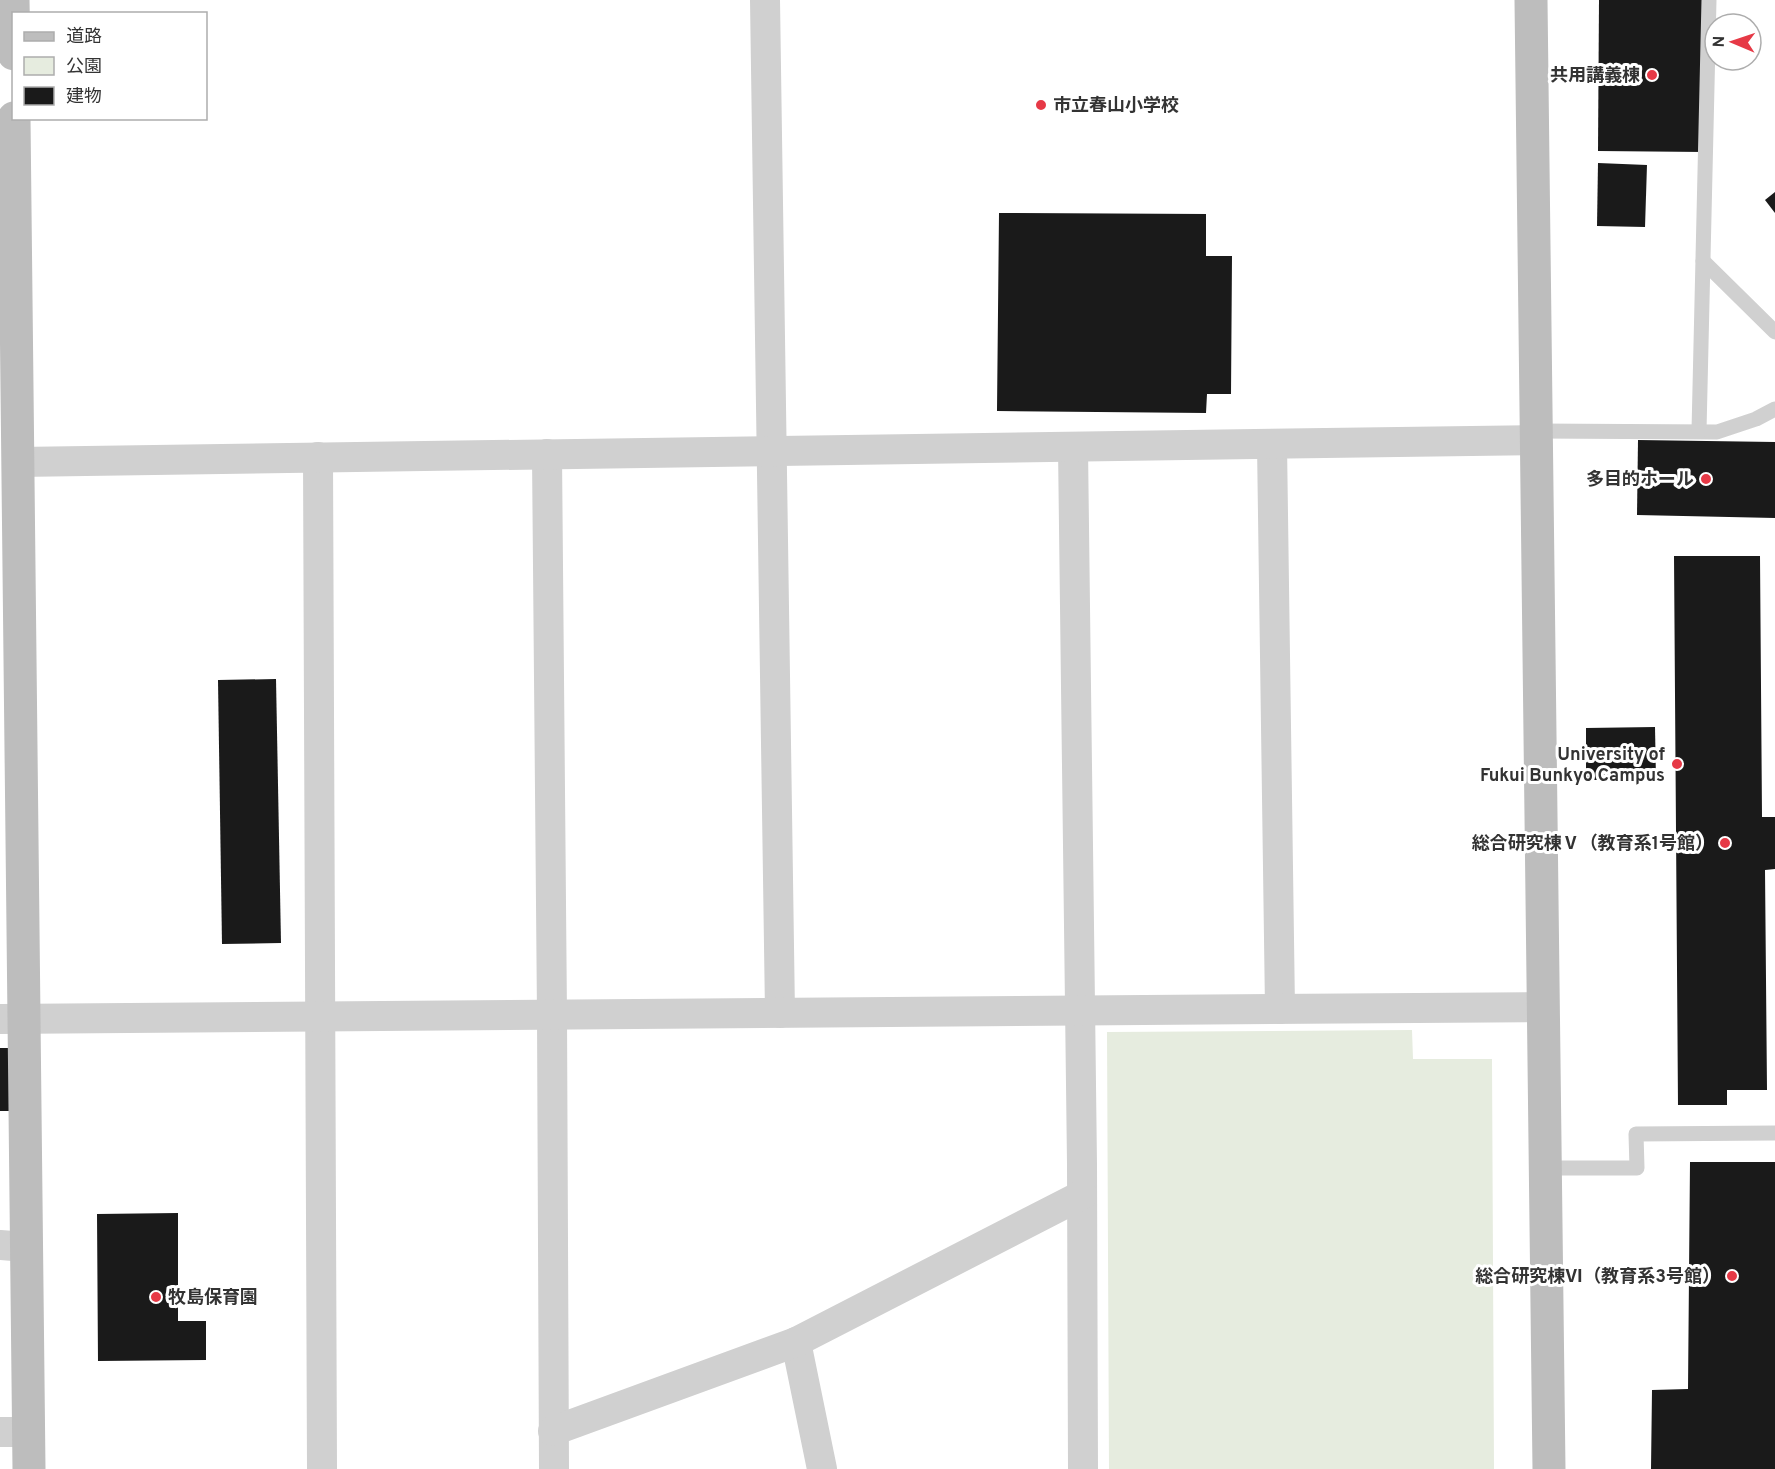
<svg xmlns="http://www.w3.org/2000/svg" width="1775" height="1469" viewBox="0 0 1775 1469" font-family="Overpass,'Noto Sans JP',sans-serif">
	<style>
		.green { fill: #e6ecdf }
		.building { fill: #1a1a1a }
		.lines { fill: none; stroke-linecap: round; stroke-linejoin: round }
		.lane { stroke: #d0d0d0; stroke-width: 15 }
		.street { stroke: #d0d0d0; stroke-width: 30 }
		.secondary { stroke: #bdbdbd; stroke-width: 33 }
		.poi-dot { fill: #e63946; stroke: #fff; stroke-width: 2 }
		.labels { text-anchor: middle; stroke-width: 6; stroke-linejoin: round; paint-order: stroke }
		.poi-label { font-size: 18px; font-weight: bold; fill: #333; stroke: #fff; text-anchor: end }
	</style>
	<rect width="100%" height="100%" fill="#fff"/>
	<polygon class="green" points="1412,1030 1413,1059 1492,1059 1494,1469 1109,1469 1107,1032"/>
	<g class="building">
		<polygon points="1599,0 1707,0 1704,152 1598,151"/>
		<polygon points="1598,163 1647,165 1645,227 1597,226"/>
		<polygon points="1775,192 1775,213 1765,200"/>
		<polygon points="999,213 1206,214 1206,256 1232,256 1231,394 1207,394 1206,413 997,411"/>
		<polygon points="1638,440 1775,442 1775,518 1637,515"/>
		<polygon points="1674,556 1760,556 1762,817 1775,817 1775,869 1765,870 1767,1090 1727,1090 1727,1105 1678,1105"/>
		<polygon points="276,679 281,943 222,944 218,680"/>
		<polygon points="1655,727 1656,780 1586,780 1586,728"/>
		<polygon points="0,1048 9,1048 11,1111 0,1111"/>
		<polygon points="1690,1162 1775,1162 1775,1469 1651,1469 1652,1390 1688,1389"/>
		<polygon points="178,1213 178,1321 206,1321 206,1360 98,1361 97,1214"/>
	</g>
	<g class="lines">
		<g class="lane">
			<polyline points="1703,261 1775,332"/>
			<polyline points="1536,431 1717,432 1756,419 1775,409"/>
			<polyline points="1699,431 1709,0"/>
			<polyline points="1545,1168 1637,1168 1636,1134 1775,1133"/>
		</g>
		<g class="street">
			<polyline points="765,0 780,1013"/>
			<polyline points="1272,444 1280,1009"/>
			<polyline points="1073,447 1082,1164 1083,1469"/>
			<polyline points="547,454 552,1015 554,1469"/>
			<polyline points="318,457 322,1469"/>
			<polyline points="18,462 1535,440"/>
			<polyline points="0,1019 1543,1007"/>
			<polyline points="0,1245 26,1247"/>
			<polyline points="796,1342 822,1469"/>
			<polyline points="553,1431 796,1342 1082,1195"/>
			<polyline points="0,1432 28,1432"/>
		</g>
		<g class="secondary">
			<polyline points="13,0 14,54"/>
			<polyline points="1531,0 1549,1469"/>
			<polyline points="14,118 29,1469"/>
		</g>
	</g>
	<g class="poi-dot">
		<circle cx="1652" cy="75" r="6"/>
		<circle cx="1041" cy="105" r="6"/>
		<circle cx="1706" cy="479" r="6"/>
		<circle cx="1677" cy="764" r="6"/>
		<circle cx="1725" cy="843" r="6"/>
		<circle cx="1732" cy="1276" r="6"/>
		<circle cx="156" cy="1297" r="6"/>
	</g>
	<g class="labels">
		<g class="poi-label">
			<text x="1640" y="81">共用講義棟</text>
			<text x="1053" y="111" text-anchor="start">市立春山小学校</text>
			<text x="1694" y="485">多目的ホール</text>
			<text x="1665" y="760">University of<tspan x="1665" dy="21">Fukui Bunkyo Campus</tspan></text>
			<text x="1713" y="849">総合研究棟Ⅴ（教育系1号館）</text>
			<text x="1720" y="1282">総合研究棟Ⅵ（教育系3号館）</text>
			<text x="168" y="1303" text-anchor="start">牧島保育園</text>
		</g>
	</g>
	<rect x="12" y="12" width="195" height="108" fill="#ffffff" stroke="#adadad" stroke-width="1.5"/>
	<rect x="24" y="32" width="30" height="9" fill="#bdbdbd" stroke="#adadad" stroke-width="1.5"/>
	<text x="66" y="42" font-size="18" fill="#333333">道路</text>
	<rect x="24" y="57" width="30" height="18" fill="#e6ecdf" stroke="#adadad" stroke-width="1.5"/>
	<text x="66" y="72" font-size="18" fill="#333333">公園</text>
	<rect x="24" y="87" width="30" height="18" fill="#1a1a1a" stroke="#adadad" stroke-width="1.5"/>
	<text x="66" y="102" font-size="18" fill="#333333">建物</text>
	<g transform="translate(1733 42) rotate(272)"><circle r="28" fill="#ffffff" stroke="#adadad" stroke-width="1.5"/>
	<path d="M0-4.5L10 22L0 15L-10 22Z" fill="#e63946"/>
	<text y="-9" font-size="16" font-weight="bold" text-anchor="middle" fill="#333333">N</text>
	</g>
</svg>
